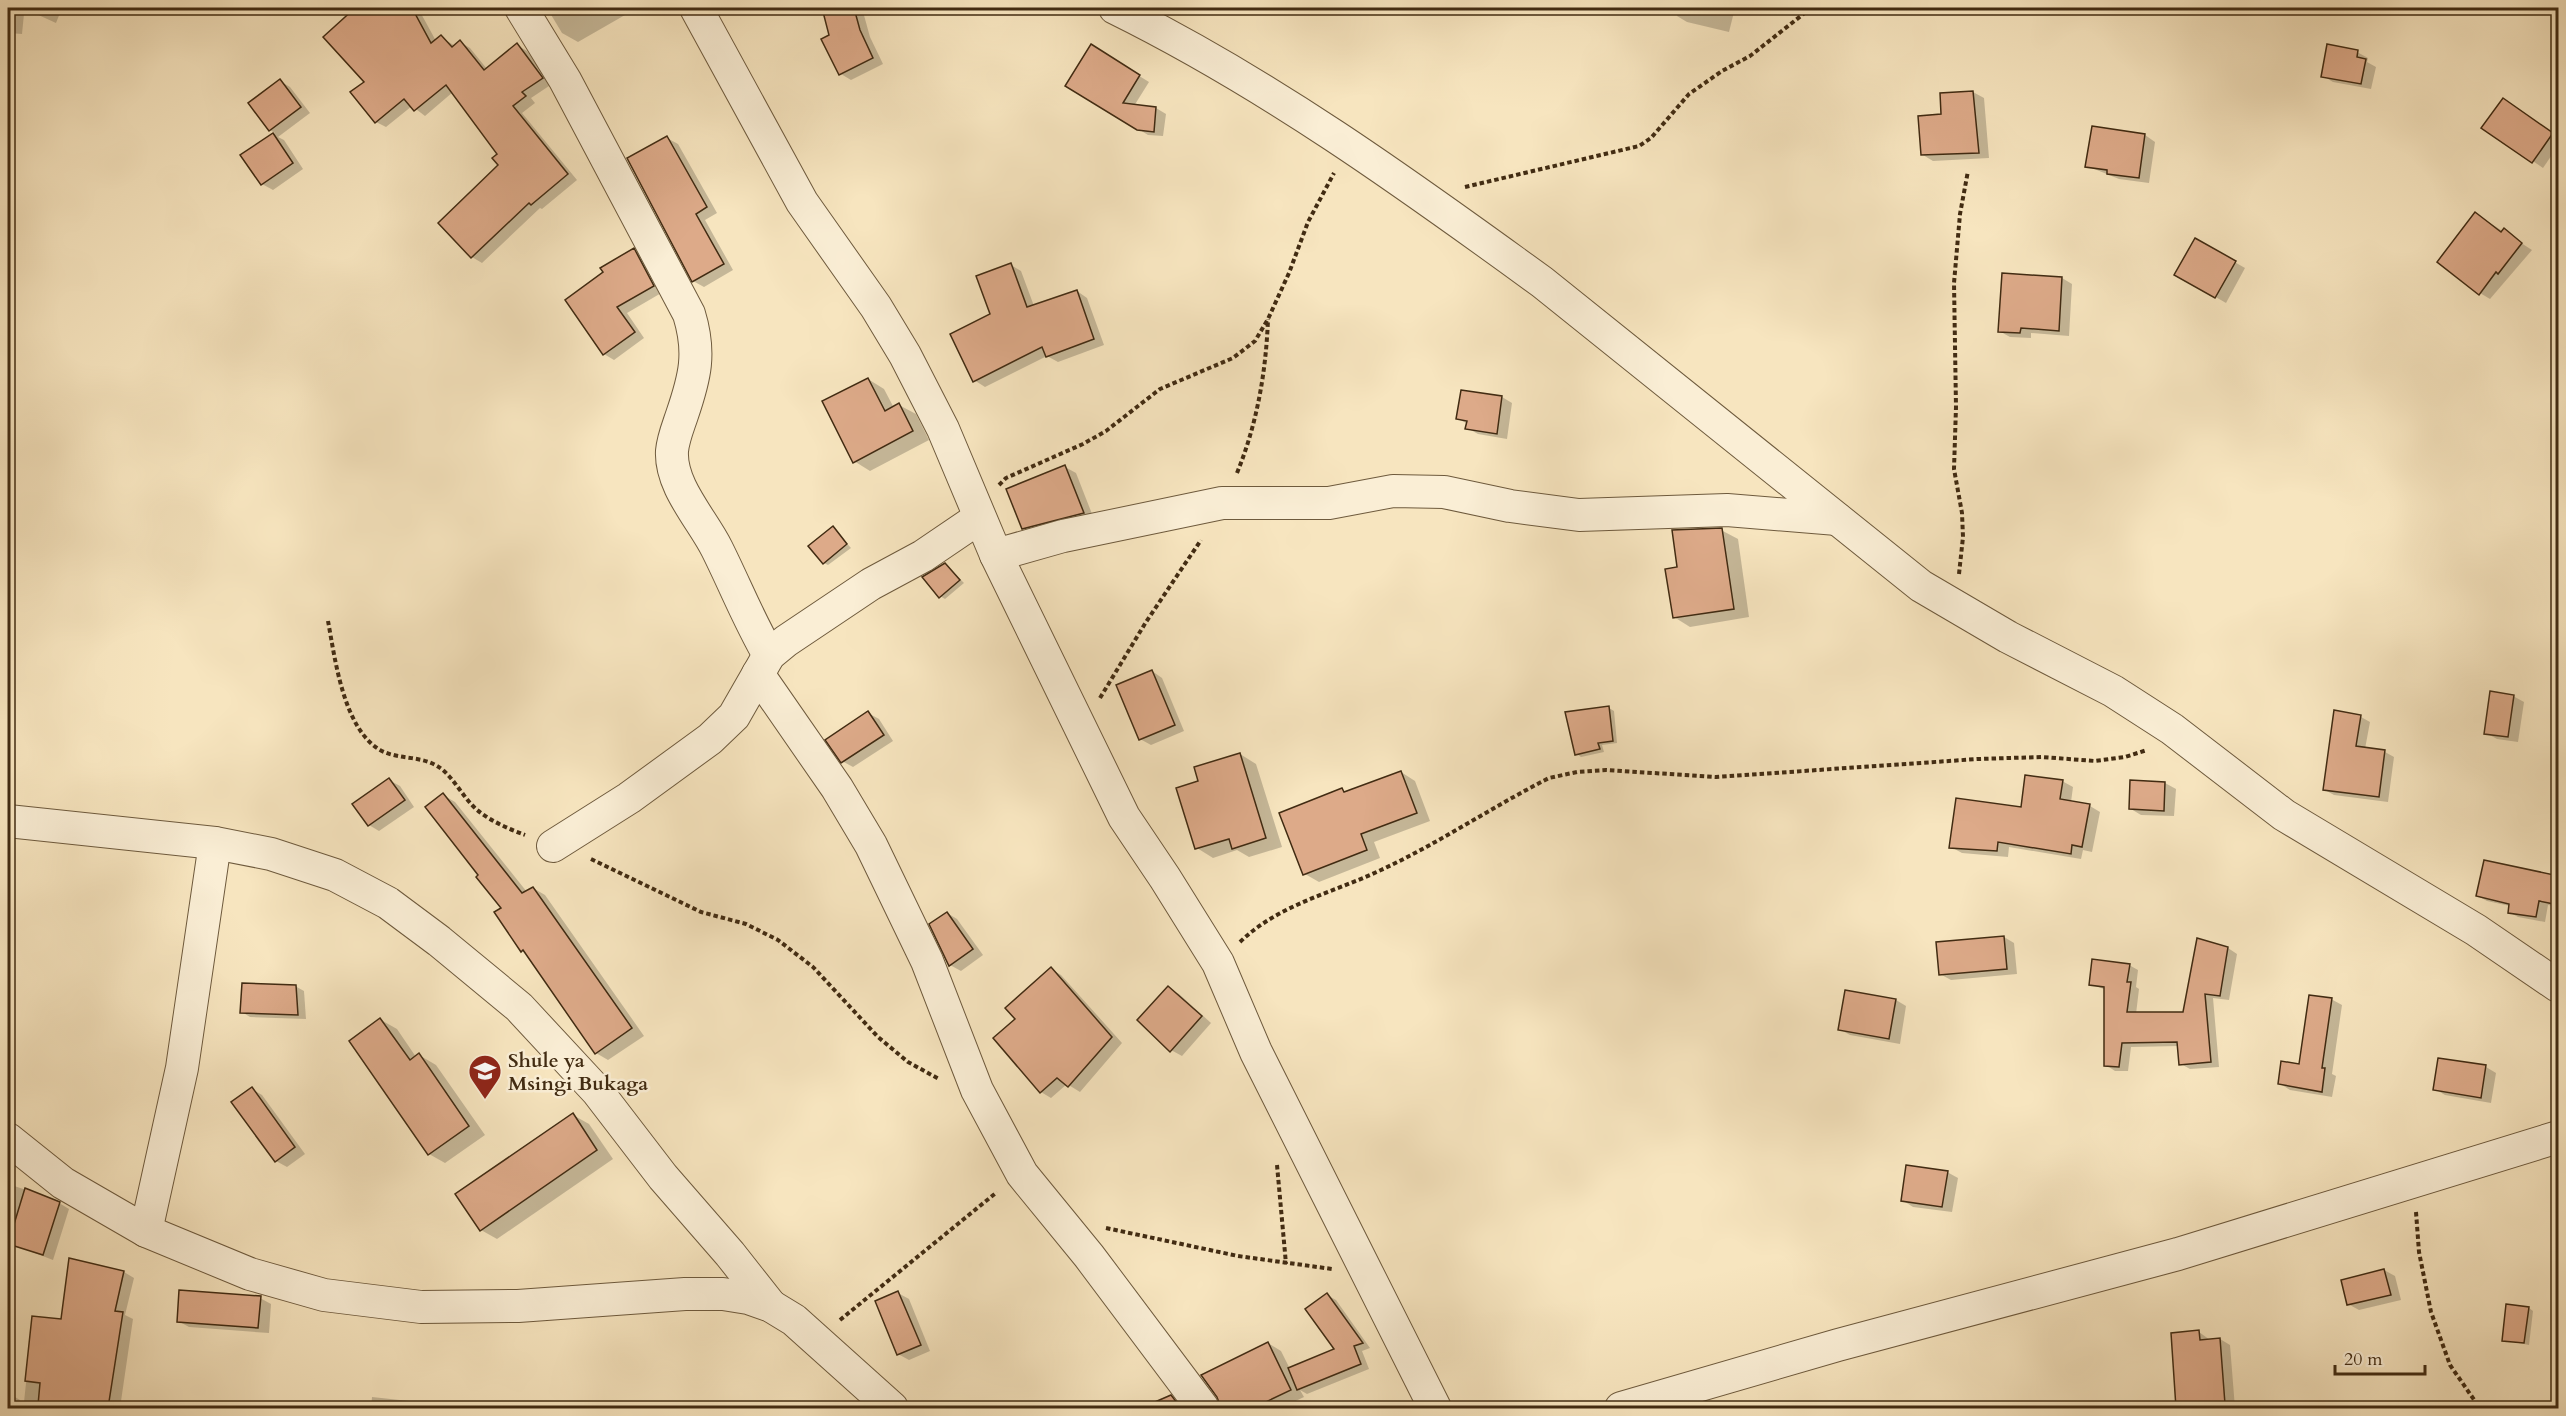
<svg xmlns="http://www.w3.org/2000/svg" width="2566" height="1416" viewBox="0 0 2566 1416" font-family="Cardo,serif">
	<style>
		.shadow { fill: #0003 }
		.building { fill: #ddaa89; stroke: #412b12; stroke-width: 1.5 }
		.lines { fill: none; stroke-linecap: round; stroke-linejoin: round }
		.minor-casing { stroke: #6e5a3d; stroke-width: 34 }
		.path { stroke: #412b12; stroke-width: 4; stroke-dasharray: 4.5 3; stroke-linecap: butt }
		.minor { stroke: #faeed5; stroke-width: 32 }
		.labels { text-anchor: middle; stroke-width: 5; stroke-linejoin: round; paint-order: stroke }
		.poi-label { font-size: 20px; font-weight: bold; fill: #412b12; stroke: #faeed5; text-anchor: start }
	</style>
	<rect width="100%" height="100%" fill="#f7e5bf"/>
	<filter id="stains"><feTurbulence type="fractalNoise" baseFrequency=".00333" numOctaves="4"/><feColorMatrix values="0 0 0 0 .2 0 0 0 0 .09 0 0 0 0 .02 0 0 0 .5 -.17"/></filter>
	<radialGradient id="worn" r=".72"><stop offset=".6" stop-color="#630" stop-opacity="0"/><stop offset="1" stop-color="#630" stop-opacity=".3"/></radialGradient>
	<g class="shadow">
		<polygon points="23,8 62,8 56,23"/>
		<polygon points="357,8 418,8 436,41 441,37 455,46 460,42 470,48 487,69 517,45 527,51 552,84 531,98 535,103 522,113 577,180 542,209 540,208 482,263 472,257 440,223 500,165 499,154 453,92 425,116 412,106 386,127 376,122 366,82 325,37"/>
		<polygon points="547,8 620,8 625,15 578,42 562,33"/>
		<polygon points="824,8 862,8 870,37 883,64 851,80 841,74"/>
		<polygon points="1679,8 1735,8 1729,32 1687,22 1677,16"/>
		<polygon points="8,10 24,14 22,34 8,33"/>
		<polygon points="1091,46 1149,82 1134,106 1156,108 1166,114 1163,136 1148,135 1067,85"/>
		<polygon points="2357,52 2368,58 2367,62 2376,67 2371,89 2333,82 2323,76"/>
		<polygon points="280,81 290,87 310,113 278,137 284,140 303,169 273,190 262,184 243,156 275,133 270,130"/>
		<polygon points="1973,92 1984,98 1989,158 1933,161 1923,155 1943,115 1941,95"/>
		<polygon points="2514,106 2558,137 2558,146 2543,168 2484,128"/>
		<polygon points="2093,128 2145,135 2155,142 2149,183 2119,179 2087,166"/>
		<polygon points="667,138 678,144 717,213 705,220 733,270 704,287 693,281"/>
		<polygon points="2476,214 2532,250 2490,299 2480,293"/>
		<polygon points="2196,240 2245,268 2226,303 2176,274"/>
		<polygon points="634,250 644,256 663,292 627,313 644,338 614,360 604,354 567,300"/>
		<polygon points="1011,265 1021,271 1034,306 1077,291 1087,298 1104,345 1058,362 1047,356 985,387 974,380 992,315"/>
		<polygon points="2062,278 2072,284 2069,336 2031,333 2031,338 2010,337 1999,331"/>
		<polygon points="868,379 884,389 894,408 899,405 916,414 929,440 870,471 854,461"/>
		<polygon points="1502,397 1512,403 1507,439 1478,434 1467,428 1468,424 1458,419"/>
		<polygon points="1065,467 1076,473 1094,519 1034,534 1023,528"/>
		<polygon points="833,528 851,548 828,565 824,563"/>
		<polygon points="1721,530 1738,539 1749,617 1690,627 1674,617 1679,568"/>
		<polygon points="945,564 964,583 945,599 940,596"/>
		<polygon points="1152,671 1162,678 1184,731 1151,745 1140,739"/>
		<polygon points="2513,696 2524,702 2518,742 2497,739 2486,733"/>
		<polygon points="1609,708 1614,711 1617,743 1602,745 1604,752 1581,757 1577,754"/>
		<polygon points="868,713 879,719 893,741 853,767 842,761"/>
		<polygon points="2361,717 2370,722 2365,749 2385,752 2394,757 2388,802 2334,795 2325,790"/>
		<polygon points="1240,754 1256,764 1282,847 1249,857 1237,850 1213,858 1197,848 1200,782"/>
		<polygon points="1401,772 1415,781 1430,821 1374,842 1380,858 1319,882 1305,874 1342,790 1347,793"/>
		<polygon points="389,780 400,786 414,807 379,831 369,825"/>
		<polygon points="2062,781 2073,787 2071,802 2090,806 2100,812 2092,852 2083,850 2081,859 2009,847 2008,857 1962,853 1951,847 2022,809"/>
		<polygon points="2132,782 2165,783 2176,789 2174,816 2141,815 2131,809"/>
		<polygon points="443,795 455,802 527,892 533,888 545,895 644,1036 608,1060 596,1053 528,954 522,951 503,909 480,875"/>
		<polygon points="2558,878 2558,907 2548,905 2545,922 2518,917 2509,912 2510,906 2487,901 2478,896"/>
		<polygon points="947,913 957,919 983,955 961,971 950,965 931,924"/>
		<polygon points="2004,937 2014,943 2017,974 1951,980 1940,974"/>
		<polygon points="2228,948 2237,954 2229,1000 2213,998 2219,1067 2190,1069 2181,1064 2179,1046 2131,1047 2128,1071 2115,1071 2106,1065 2106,990 2091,984 2129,965 2138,970 2136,987 2139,989 2136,1014 2184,1014"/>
		<polygon points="1051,969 1061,975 1122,1043 1080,1092 1067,1084 1051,1098 1041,1092 1017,1019"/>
		<polygon points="295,986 304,991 306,1019 250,1017 242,1012"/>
		<polygon points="1169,988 1179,994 1211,1023 1182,1056 1171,1050"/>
		<polygon points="2331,999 2342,1005 2332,1074 2336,1076 2332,1097 2290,1090 2279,1083 2301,1066"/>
		<polygon points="1896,1000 1906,1006 1900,1044 1850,1035 1839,1029"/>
		<polygon points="381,1020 397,1029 416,1057 419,1055 436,1065 485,1135 445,1163 429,1154"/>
		<polygon points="2486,1067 2496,1073 2491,1103 2445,1095 2435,1089"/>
		<polygon points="252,1089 262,1095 305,1154 287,1167 276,1161 234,1102"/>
		<polygon points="573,1115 589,1124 613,1159 497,1239 481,1230"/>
		<polygon points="1947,1172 1958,1178 1952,1212 1913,1207 1902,1200"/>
		<polygon points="8,1184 51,1198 69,1209 53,1260 9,1243 11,1235 8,1234"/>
		<polygon points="70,1259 124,1272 134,1278 125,1315 133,1319 120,1408 39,1408 24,1402 33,1317 63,1320"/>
		<polygon points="2384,1270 2395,1276 2401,1300 2359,1310 2348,1304"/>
		<polygon points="898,1293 909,1299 930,1351 909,1360 898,1354"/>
		<polygon points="1327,1295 1336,1300 1370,1348 1362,1351 1369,1369 1307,1394 1300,1390 1304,1397 1281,1408 1222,1408 1268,1343 1281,1351 1290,1369 1336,1350"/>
		<polygon points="260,1298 271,1304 269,1333 189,1327 178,1321"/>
		<polygon points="2529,1308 2533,1311 2529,1345 2503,1340"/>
		<polygon points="2199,1332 2210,1340 2220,1339 2230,1345 2235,1408 2177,1407"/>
		<polygon points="8,1393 20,1400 19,1408 8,1408"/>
		<polygon points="372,1397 409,1401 413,1403 413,1408 371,1408"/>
		<polygon points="1171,1397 1188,1408 1145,1408"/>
		<polygon points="191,1405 256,1406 260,1408 191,1408"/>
		<polygon points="834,1406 856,1408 857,1408 834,1408"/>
	</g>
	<g class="building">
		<polygon points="355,8 412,8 431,43 441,35 452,47 460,40 484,70 517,43 543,78 522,92 526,96 513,106 568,174 531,205 529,203 471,258 438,223 498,165 492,158 497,154 446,85 414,111 404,99 375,123 350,92 364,82 323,37"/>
		<polygon points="822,8 854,8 860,30 873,58 839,75 821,39 829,35"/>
		<polygon points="1091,44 1140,75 1123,103 1156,107 1154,132 1137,130 1065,86"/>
		<polygon points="2327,44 2358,50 2357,57 2366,59 2361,84 2321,77"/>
		<polygon points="280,79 301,107 269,131 248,103"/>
		<polygon points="1973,91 1979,153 1921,155 1918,116 1941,114 1940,93"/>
		<polygon points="2503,98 2553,133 2532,163 2481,128"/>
		<polygon points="2092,126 2145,134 2139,178 2107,174 2107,170 2085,167"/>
		<polygon points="273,133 293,163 261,185 240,155"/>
		<polygon points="667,136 707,207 696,214 724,264 692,282 627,158"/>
		<polygon points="2475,212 2501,232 2504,228 2522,243 2498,274 2496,272 2479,295 2437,262"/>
		<polygon points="2195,238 2236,261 2215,298 2174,275"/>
		<polygon points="634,248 654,286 617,307 635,332 603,355 565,300 603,272 600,268"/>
		<polygon points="1011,263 1027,307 1077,290 1094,339 1046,357 1042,347 973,382 950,334 990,314 976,276"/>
		<polygon points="2002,273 2062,277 2059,331 2021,328 2020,333 1998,332"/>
		<polygon points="868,378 885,411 899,403 913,431 853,463 822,401"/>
		<polygon points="1461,390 1502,396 1497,434 1465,429 1467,421 1456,419"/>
		<polygon points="1065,465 1084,513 1022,529 1006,489"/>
		<polygon points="833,526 847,544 823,564 808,546"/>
		<polygon points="1722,528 1734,609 1673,618 1665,569 1677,567 1672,530"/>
		<polygon points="945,563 960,580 939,598 922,577"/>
		<polygon points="1152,670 1175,725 1139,740 1116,685"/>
		<polygon points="2490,691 2514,695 2508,737 2484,734"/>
		<polygon points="1609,706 1613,741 1598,743 1600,749 1575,755 1565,712"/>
		<polygon points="2334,710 2361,715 2356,746 2385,750 2379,797 2323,790"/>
		<polygon points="868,711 884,735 841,763 825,740"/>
		<polygon points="1240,753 1266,838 1232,849 1229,839 1195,849 1176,788 1198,781 1194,767"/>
		<polygon points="1401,771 1417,813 1361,834 1367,850 1303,875 1279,813 1342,788 1344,792"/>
		<polygon points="2025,775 2063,780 2060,799 2090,804 2082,847 2072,845 2071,854 1998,842 1997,851 1949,848 1956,798 2021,807"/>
		<polygon points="389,778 405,800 368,826 352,804"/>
		<polygon points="2130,780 2165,782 2164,811 2129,809"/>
		<polygon points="443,793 522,893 533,887 632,1028 595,1054 523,950 521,952 494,912 501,908 476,877 478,875 425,807"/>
		<polygon points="2484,860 2559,876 2559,905 2539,901 2536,917 2508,913 2509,904 2476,896"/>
		<polygon points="947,912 973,949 949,966 929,924"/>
		<polygon points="2004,936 2007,969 1939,975 1936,942"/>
		<polygon points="2197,938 2228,947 2220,996 2205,994 2211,1062 2179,1065 2177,1042 2122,1043 2119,1067 2104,1066 2104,987 2089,985 2092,959 2130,964 2127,982 2131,982 2127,1012 2183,1012"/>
		<polygon points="1051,967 1112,1037 1068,1087 1057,1078 1040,1093 993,1038 1015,1019 1005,1008"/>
		<polygon points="242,983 296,985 298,1015 240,1013"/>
		<polygon points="1168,986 1202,1016 1170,1052 1137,1020"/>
		<polygon points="1845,990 1896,999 1889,1039 1838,1030"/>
		<polygon points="2309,995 2332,998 2322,1068 2325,1068 2322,1092 2278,1084 2281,1061 2299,1064"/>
		<polygon points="380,1018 410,1060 419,1053 469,1126 428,1155 349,1041"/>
		<polygon points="2438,1058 2486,1065 2481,1098 2433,1090"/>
		<polygon points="252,1087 295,1147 275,1162 231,1102"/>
		<polygon points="573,1113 597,1150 480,1231 455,1194"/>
		<polygon points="1906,1165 1948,1171 1942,1207 1901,1201"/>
		<polygon points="25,1188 60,1202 43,1255 8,1244"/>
		<polygon points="69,1258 124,1271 115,1311 123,1312 108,1408 67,1408 38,1405 40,1383 25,1381 32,1316 61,1319"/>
		<polygon points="2384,1269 2391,1295 2347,1305 2341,1280"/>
		<polygon points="179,1290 261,1296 258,1328 177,1322"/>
		<polygon points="898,1291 921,1345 897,1355 875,1301"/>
		<polygon points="1327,1293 1363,1343 1354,1346 1361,1364 1297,1390 1288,1368 1334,1349 1305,1309"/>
		<polygon points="2506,1304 2529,1307 2524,1343 2502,1341"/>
		<polygon points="2199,1330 2200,1340 2220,1338 2225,1404 2176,1408 2171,1333"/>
		<polygon points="1268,1342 1291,1390 1253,1408 1221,1408 1217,1397 1201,1375"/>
		<polygon points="1171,1395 1181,1408 1141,1408"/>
	</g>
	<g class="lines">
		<defs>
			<g id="minor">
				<path d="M 521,8 L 565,80 L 689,314 C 701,353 695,377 682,415 C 678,427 673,439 672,451 C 670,486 702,519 717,549 C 735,585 749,621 769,655"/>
				<polyline points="696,8 802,202 876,307 905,355 943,429 996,555 1124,817 1165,878 1218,963 1256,1052 1435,1408"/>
				<path d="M 1115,8 C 1267,83 1406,183 1542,282 L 1921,586 L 2008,637 L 2113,691 L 2172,729 L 2284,815 L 2476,930 L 2558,986"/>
				<polyline points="996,555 1063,536 1222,503 1329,503 1393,491 1444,492 1510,506 1579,515 1727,510 1837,519"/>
				<polyline points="758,674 837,788 871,845 927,961 977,1090 1022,1174 1089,1256 1203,1408"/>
				<polyline points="8,821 215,843 271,854 335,875 388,903 439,941 519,1007 597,1091 663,1177 730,1254 771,1306"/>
				<polyline points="553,846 629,798 710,739 734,716 769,655 786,641 871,584 923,556 979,518"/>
				<polyline points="8,1139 63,1183 146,1231 250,1274 324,1295 421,1307 518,1306 685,1294 723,1294 748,1298 771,1306 794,1320 892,1408"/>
				<polyline points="146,1231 182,1068 215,843"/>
				<polyline points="1621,1408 1838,1345 2178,1254 2558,1137"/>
			</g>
		</defs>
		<use href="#minor" class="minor-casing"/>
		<g class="path">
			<polyline points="1465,187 1639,146 1651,138 1689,94 1722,71 1750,56 1811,8"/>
			<path d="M 1237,473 C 1257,424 1266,372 1268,319"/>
			<polyline points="999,485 1006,478 1083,444 1106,431 1160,389 1233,358 1255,341 1268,319 1289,273 1308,222 1334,173"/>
			<polyline points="1959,574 1963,537 1962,513 1954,469 1956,407 1954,283 1960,214 1968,171"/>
			<path d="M 328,621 C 335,658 343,728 380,750 C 400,761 425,754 444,771 C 456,782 464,798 476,809 C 490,821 509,829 525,835"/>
			<polyline points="1100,698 1146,622 1201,540"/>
			<polyline points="591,859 701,912 746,924 778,940 813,967 878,1037 908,1062 939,1079"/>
			<path d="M 1240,942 C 1279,904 1333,893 1381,870 C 1439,843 1492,807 1549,778 L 1577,772 L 1606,770 L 1716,777 L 1978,759 L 2042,757 L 2095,761 L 2125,757 L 2147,750"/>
			<polyline points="1277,1165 1286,1264"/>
			<polyline points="2416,1212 2419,1252 2431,1312 2450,1365 2477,1404 2483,1408"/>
			<polyline points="1106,1228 1238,1256 1332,1269"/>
			<polyline points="840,1320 997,1192"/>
		</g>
		<use href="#minor" class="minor"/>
	</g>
	<defs>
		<symbol id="school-pin" viewBox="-11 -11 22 30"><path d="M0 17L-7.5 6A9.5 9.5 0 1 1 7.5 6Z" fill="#8f2418" stroke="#faeed5"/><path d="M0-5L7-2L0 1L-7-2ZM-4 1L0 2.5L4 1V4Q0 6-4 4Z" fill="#fff"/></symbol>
	</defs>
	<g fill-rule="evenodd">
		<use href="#school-pin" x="466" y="1052" width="38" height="52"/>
	</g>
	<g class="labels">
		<g class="poi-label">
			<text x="508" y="1067">Shule ya<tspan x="508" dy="23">Msingi Bukaga</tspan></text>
		</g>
	</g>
	<rect width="2566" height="1416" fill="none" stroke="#f7e5bf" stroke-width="30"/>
	<rect x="9" y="9" width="2548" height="1398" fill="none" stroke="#412b12" stroke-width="3"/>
	<rect x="15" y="15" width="2536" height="1386" fill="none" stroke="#412b12" stroke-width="1.5"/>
	<path d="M2335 1365v9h90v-9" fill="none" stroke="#412b12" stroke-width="3"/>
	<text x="2344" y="1365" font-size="18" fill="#412b12" stroke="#faeed5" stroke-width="4.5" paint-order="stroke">20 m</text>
	<rect width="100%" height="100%" filter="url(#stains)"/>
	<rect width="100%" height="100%" fill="url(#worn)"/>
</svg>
